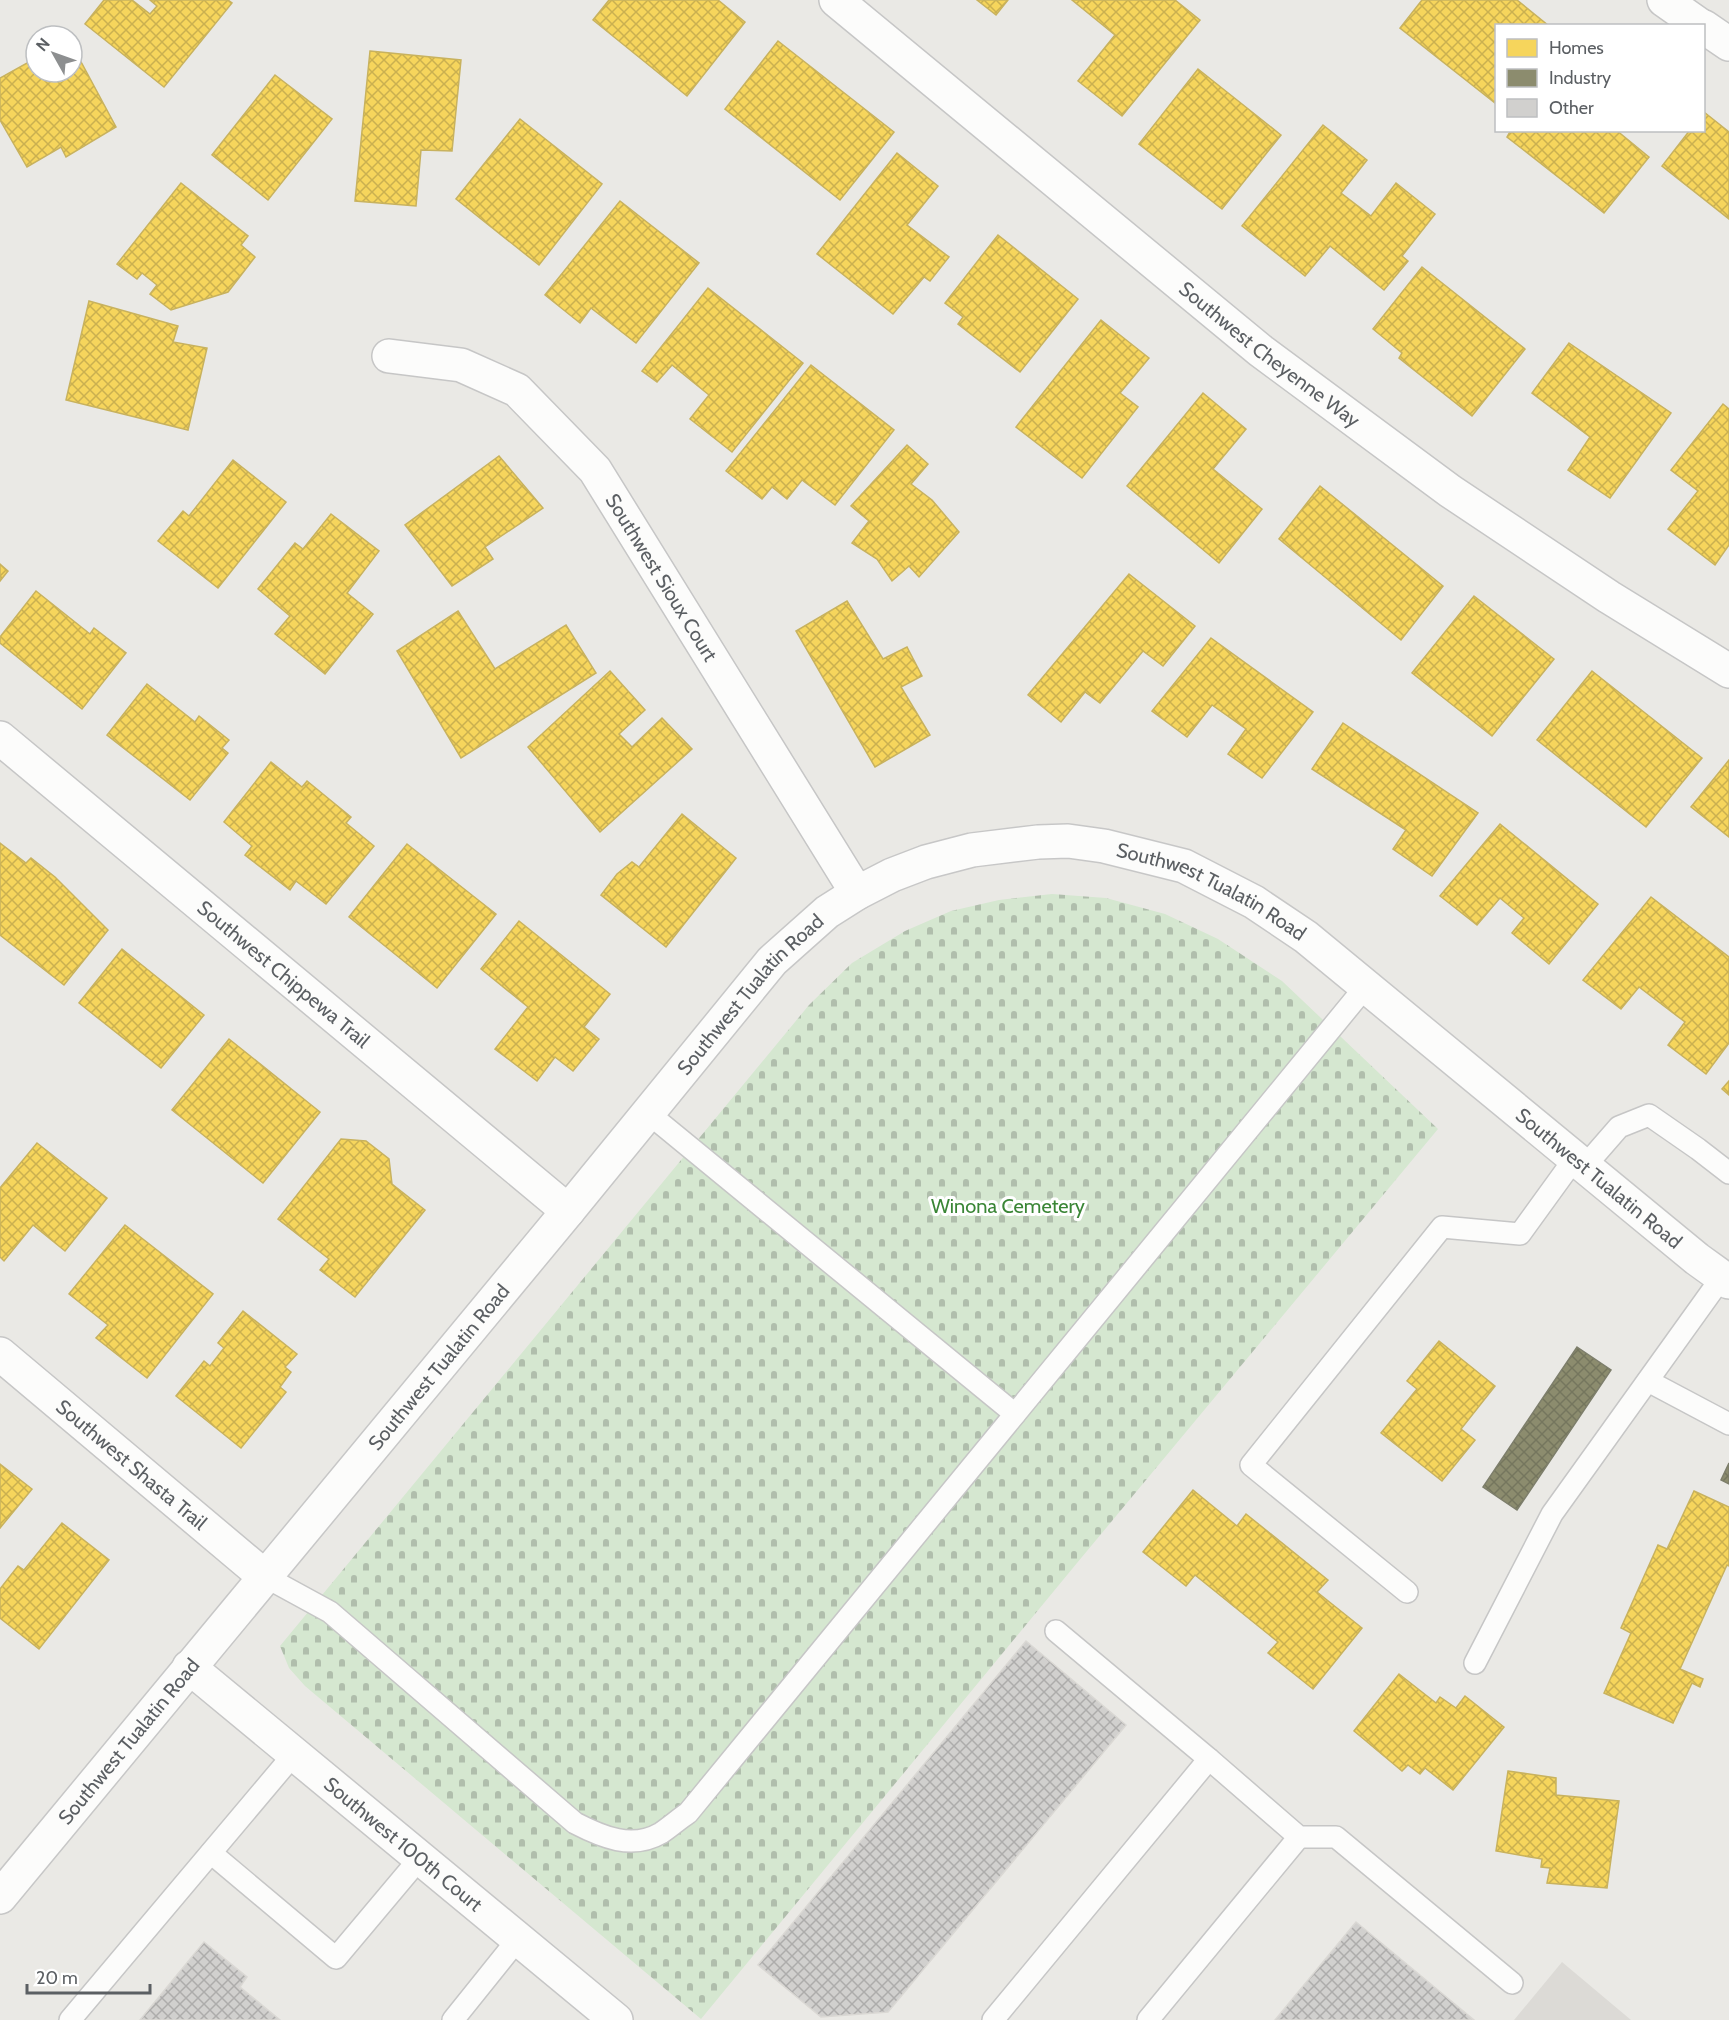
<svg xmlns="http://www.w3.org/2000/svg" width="1729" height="2020" viewBox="0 0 1729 2020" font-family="Cabin,sans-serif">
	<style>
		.industrial { fill: #dcdad6 }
		.cemetery { fill: url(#cemetery-stones) }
		.homes { fill: url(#homes-cross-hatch); stroke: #c8b25e; stroke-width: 1.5 }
		.industry { fill: url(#industry-cross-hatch); stroke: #7d7e6b; stroke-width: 1.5 }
		.building { fill: url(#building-cross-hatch); stroke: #dad8d4; stroke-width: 1.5 }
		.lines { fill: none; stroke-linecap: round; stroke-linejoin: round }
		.lane-casing { stroke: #c6c6c6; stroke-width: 24 }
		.street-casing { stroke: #c6c6c6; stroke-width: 36 }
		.secondary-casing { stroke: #c7c7c7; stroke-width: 36 }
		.lane { stroke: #fcfcfb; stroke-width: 21 }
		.street { stroke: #fcfcfb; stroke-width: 33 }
		.secondary { stroke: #fcfcfb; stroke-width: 33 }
		.labels { text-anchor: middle; stroke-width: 6; stroke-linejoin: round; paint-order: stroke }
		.street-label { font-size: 20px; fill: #5b5f63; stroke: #fff }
		.park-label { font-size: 20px; fill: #3a8636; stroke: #fff }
	</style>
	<defs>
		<pattern id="cemetery-stones" width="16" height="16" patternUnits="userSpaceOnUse" patternTransform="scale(1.5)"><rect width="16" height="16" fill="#d5e7d0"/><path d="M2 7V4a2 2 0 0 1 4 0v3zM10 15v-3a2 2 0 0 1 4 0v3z" fill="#b0beac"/></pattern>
		<pattern id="homes-cross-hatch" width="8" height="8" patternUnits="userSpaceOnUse" patternTransform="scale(1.5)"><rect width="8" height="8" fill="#f6d55c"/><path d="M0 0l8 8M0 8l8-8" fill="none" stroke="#cab050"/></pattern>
		<pattern id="industry-cross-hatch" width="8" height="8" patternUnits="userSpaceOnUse" patternTransform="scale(1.5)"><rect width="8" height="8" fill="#8c8c6e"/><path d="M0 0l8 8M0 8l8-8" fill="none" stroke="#75765e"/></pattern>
		<pattern id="building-cross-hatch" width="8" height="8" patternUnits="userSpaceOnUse" patternTransform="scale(1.5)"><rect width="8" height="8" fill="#d1d0ce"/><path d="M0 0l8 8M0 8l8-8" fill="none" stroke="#adacab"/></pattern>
	</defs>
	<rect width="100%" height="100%" fill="#eae9e5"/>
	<polygon class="industrial" points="1562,1962 1631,2020 1514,2020"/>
	<polygon class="cemetery" points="1052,894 1106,898 1165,914 1218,939 1282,981 1438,1129 1077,1563 701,2019 305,1686 289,1668 280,1646 809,1005 852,963 905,931 951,911 999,900"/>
	<g class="homes">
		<polygon points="104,0 132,0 150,14 157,6 150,0 228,0 232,3 164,87 85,24"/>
		<polygon points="609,0 718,0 745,22 687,96 593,20"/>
		<polygon points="977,0 1008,0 996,15"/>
		<polygon points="1072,0 1175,0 1200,20 1122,116 1078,81 1115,35"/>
		<polygon points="1422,0 1517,0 1549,26 1496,26 1496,100 1495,103 1400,28"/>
		<polygon points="778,41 894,132 840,200 725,109"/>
		<polygon points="72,45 116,127 66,157 61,147 27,167 0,120 0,78 36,58 36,72 72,72"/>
		<polygon points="370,51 461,60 452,151 421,150 416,206 355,201"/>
		<polygon points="1198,69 1281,135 1222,209 1139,144"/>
		<polygon points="275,75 332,119 268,200 212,155"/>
		<polygon points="1704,112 1729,132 1729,219 1662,166 1690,130 1704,130"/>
		<polygon points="520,119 602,184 539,265 456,199"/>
		<polygon points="1323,125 1367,160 1341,193 1371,216 1396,183 1435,214 1402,256 1408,261 1384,290 1330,246 1305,276 1242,226"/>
		<polygon points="1511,130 1616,130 1649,157 1604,213 1507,137"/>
		<polygon points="897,153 938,186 907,225 949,257 930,281 924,277 893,314 817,254"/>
		<polygon points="181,183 248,236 241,245 255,257 228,292 171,310 150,294 157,285 142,273 137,279 117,264"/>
		<polygon points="620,201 699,263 636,343 591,308 580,323 545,295"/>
		<polygon points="998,235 1078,299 1020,372 958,324 963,317 945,303"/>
		<polygon points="1422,267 1525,349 1472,416 1399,358 1402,353 1373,329"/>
		<polygon points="708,288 803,363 732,452 690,419 709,395 672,365 657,382 642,371"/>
		<polygon points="89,301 178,326 173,342 207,348 188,430 66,400"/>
		<polygon points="1101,320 1149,358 1120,393 1138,407 1082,478 1016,427"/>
		<polygon points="1569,343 1671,413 1610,498 1568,470 1590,437 1532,393"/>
		<polygon points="811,365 894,430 835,505 802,480 787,499 772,487 762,499 726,471"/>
		<polygon points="1203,393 1246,429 1213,469 1262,509 1219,563 1127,486"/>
		<polygon points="1723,404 1729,409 1729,545 1715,565 1668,529 1698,491 1671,470"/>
		<polygon points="907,445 928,464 911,484 932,500 959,532 919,577 909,566 892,581 877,559 852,543 869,521 851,506"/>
		<polygon points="499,456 543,508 485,547 493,559 452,586 405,525"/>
		<polygon points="233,460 286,502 218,588 158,541 183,511 189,516"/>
		<polygon points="1320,486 1443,586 1401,640 1279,539"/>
		<polygon points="331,514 379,551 347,593 373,614 325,674 275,634 290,616 258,589 295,543 303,549"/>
		<polygon points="0,564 8,571 0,581"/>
		<polygon points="1129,574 1195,626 1163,666 1143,651 1100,703 1085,692 1061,722 1028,695"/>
		<polygon points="36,591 90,634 94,628 126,653 82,709 0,643 0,637"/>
		<polygon points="1474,596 1554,659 1492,736 1412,673"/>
		<polygon points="847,601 883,659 907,647 922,676 901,687 930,735 875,767 796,631"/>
		<polygon points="458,611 495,669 566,625 596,673 461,758 397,651"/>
		<polygon points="1211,638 1313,712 1262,778 1228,754 1246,729 1212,705 1187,737 1152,711"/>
		<polygon points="610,671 645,710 619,734 632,747 662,718 692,749 600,832 528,747"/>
		<polygon points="1592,671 1702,758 1646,827 1537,740"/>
		<polygon points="147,684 195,722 199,716 229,740 222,748 228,753 190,800 107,735"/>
		<polygon points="1343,723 1478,813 1432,876 1393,849 1406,830 1312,769"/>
		<polygon points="1729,760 1729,837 1691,807"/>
		<polygon points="271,762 302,787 307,781 351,817 346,823 374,846 326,904 296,881 290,890 245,855 252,846 224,822"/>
		<polygon points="682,814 736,858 666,947 601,895 617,874 632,862 639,867"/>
		<polygon points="1500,824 1598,904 1549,964 1512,933 1524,918 1500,898 1477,925 1440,896"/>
		<polygon points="0,843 26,863 31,858 55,877 108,930 64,985 0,935"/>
		<polygon points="407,844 496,914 437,988 349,917"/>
		<polygon points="1651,897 1729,957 1729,1043 1706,1074 1668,1045 1685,1022 1639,987 1621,1009 1583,980"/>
		<polygon points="519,921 610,994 584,1027 599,1039 573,1071 555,1057 537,1081 495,1049 528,1007 481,969"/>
		<polygon points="122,949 204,1015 161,1068 79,1003"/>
		<polygon points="229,1039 320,1112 263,1183 172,1110"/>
		<polygon points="1729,1081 1729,1095 1722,1089"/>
		<polygon points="341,1139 366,1141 389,1159 392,1184 425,1210 355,1297 320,1270 329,1259 278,1219"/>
		<polygon points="37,1143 107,1198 65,1251 33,1225 4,1261 0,1257 0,1188"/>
		<polygon points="125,1225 213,1294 147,1378 96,1338 108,1325 69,1294"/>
		<polygon points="243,1311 297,1354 285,1367 291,1372 280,1387 286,1392 241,1448 176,1396 204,1361 210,1366 224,1348 218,1343"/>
		<polygon points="1439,1341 1495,1386 1461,1429 1475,1440 1442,1481 1381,1433 1417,1389 1407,1381"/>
		<polygon points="0,1464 32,1489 0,1528"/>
		<polygon points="1193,1490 1237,1526 1246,1514 1328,1580 1317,1592 1362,1628 1313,1689 1268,1653 1278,1642 1195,1575 1186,1586 1143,1552"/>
		<polygon points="1694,1491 1729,1507 1729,1566 1727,1565 1680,1669 1703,1679 1700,1687 1692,1683 1673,1723 1604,1693 1631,1633 1621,1628 1658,1545 1667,1549"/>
		<polygon points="62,1523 109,1560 39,1649 0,1618 0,1589 18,1566 24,1570"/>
		<polygon points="1399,1674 1436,1703 1440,1697 1456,1708 1465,1696 1504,1727 1453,1790 1425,1768 1420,1774 1408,1765 1402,1771 1354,1731"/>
		<polygon points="1508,1771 1556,1778 1556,1795 1619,1801 1607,1888 1547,1883 1550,1868 1541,1867 1542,1859 1496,1851"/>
	</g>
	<g class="industry">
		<polygon points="1577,1347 1611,1370 1517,1510 1483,1487"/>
		<polygon points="1729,1463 1729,1484 1721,1480"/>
	</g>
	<g class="building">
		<polygon points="1026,1641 1126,1725 888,2012 821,2017 758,1965"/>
		<polygon points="1356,1922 1474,2020 1275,2020"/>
		<polygon points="204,1942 247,1977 240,1987 280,2020 140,2020"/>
	</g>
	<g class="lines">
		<defs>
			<g id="lane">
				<polyline points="648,1113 1015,1414"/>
				<polyline points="1585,1166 1619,1127 1649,1115 1698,1149 1729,1173"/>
				<polyline points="1648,1381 1729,1424"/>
				<path d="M 264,1576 L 330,1612 L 575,1823 C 602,1837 632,1850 661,1833 C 670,1827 679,1819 688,1813 L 1366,986"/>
				<polyline points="1407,1592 1251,1465 1442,1227 1520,1234 1575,1158"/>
				<polyline points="1056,1631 1209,1759"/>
				<polyline points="1475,1663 1552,1514 1722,1277"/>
				<polyline points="211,1853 336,1958 420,1858"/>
				<polyline points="70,2020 294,1754"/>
				<polyline points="453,2020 518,1939"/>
				<polyline points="993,2020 1209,1759 1299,1837 1336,1837 1512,1983"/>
				<polyline points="1148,2020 1299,1837"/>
			</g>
			<g id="street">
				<path id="s1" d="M 836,0 L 1261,351 L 1450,491 L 1609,597 L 1729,671"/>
				<polyline points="1664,0 1701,26"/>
				<polyline points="1704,27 1729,44"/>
				<path id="s2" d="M 389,356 L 461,365 L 517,390 L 595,470 L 857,893"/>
				<path id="s3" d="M 0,738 L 568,1211"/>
				<path id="s4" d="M 0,1354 L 264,1576"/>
				<path id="s5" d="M 189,1667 L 616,2020"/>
			</g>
			<g id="secondary">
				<path id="s6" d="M 0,1897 L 568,1211 L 772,961 L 827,912 L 857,893 L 892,875 L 926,862 L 972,850 L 1038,842 L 1068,841 L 1104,846 L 1184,866 L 1254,902 L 1306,937 L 1697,1259 L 1729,1282"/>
			</g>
		</defs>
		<use href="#lane" class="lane-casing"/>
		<use href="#street" class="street-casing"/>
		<use href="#secondary" class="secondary-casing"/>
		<use href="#lane" class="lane"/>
		<use href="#street" class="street"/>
		<use href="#secondary" class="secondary"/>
	</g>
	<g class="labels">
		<g class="street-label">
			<text dy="7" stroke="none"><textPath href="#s1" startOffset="560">Southwest Cheyenne Way</textPath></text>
			<text dy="7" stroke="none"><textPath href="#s2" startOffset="372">Southwest Sioux Court</textPath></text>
			<text dy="7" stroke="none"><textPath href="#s6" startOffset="1696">Southwest Tualatin Road</textPath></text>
			<text dy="7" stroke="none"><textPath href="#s3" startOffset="369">Southwest Chippewa Trail</textPath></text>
			<text dy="7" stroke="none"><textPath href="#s6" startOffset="1174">Southwest Tualatin Road</textPath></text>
			<text dy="7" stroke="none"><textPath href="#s6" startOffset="2182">Southwest Tualatin Road</textPath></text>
			<text dy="7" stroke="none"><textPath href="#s6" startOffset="688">Southwest Tualatin Road</textPath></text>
			<text dy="7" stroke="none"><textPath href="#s4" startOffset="172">Southwest Shasta Trail</textPath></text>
			<text dy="7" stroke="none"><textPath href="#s6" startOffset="202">Southwest Tualatin Road</textPath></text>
			<text dy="7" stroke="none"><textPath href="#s5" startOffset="278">Southwest 100th Court</textPath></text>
		</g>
		<g class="park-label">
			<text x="1008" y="1213">Winona Cemetery</text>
		</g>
	</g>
	<rect x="1495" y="24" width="210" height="108" fill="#ffffff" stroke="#bdbfc1" stroke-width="1.5"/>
	<rect x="1507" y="39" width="30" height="18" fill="#f6d55c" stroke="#bdbfc1" stroke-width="1.5"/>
	<text x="1549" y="54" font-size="18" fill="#5b5f63">Homes</text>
	<rect x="1507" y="69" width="30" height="18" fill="#8c8c6e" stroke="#bdbfc1" stroke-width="1.5"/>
	<text x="1549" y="84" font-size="18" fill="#5b5f63">Industry</text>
	<rect x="1507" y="99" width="30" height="18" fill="#d1d0ce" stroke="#bdbfc1" stroke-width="1.5"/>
	<text x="1549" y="114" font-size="18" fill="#5b5f63">Other</text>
	<g transform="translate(54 54) rotate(310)"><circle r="28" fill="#ffffff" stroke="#bdbfc1" stroke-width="1.5"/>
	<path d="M0-4.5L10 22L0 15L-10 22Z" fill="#8d8f90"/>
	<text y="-9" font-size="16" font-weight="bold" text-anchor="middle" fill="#5b5f63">N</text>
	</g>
	<path d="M27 1984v9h123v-9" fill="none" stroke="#5b5f63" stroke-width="3"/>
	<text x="36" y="1984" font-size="18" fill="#5b5f63" stroke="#ffffff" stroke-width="4.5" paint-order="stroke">20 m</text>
</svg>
